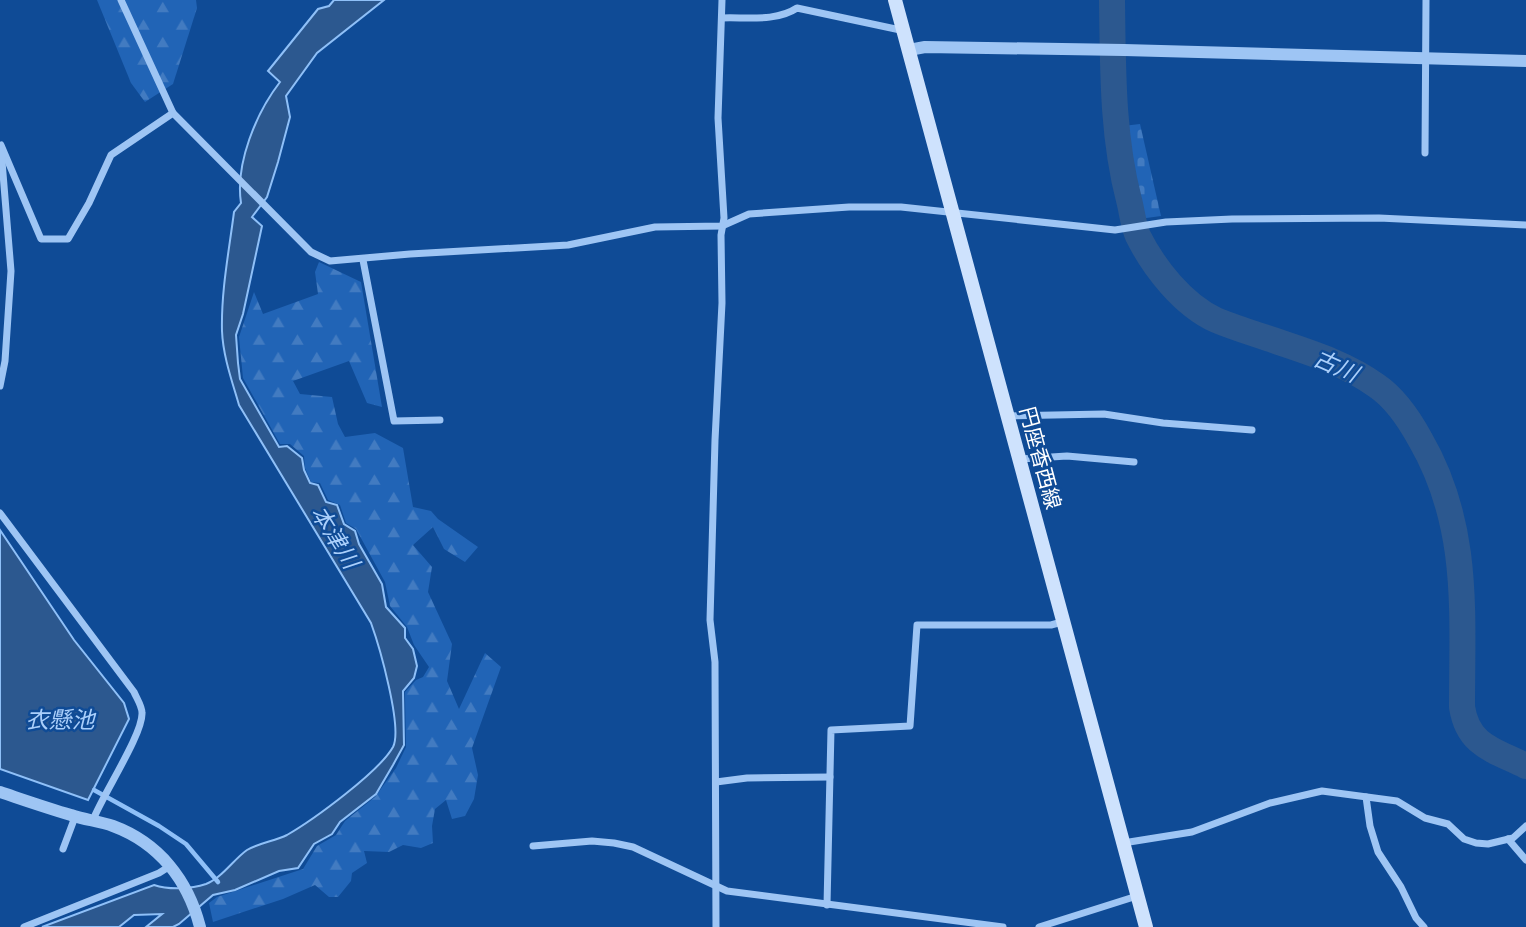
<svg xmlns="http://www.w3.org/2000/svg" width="1526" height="927" viewBox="0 0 1526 927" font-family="Inter,'Noto Sans JP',sans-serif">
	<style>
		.forest { fill: url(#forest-firs) }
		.cemetery { fill: url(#cemetery-stones) }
		.water { fill: #2c588f; stroke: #8fc0f8; stroke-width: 2 }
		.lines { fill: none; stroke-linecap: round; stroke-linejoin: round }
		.stream { stroke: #8fc0f8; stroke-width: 4.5 }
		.river { stroke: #2c588f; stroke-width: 26 }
		.minor { stroke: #9ec5f4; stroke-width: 7 }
		.tertiary { stroke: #9ec5f4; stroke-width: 12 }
		.secondary { stroke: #cee2fd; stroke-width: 14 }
		.labels { text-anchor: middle; stroke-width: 5; stroke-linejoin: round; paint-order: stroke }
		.street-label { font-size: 21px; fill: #fff; stroke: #0f4b96 }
		.water-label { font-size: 23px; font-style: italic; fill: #aacffb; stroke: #0f4b96 }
	</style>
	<defs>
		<pattern id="forest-firs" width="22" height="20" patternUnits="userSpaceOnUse" patternTransform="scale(1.75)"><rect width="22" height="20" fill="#2164b6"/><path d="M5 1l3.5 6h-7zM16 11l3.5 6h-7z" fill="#427bc1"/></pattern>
		<pattern id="cemetery-stones" width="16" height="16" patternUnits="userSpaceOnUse" patternTransform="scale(1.75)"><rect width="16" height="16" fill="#2164b6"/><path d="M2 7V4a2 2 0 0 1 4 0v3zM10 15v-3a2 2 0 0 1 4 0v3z" fill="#427bc1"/></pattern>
	</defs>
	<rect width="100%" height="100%" fill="#0f4b96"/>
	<g class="forest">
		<polygon points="97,0 196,0 197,8 173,84 145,102 131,83"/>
		<polygon points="319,262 361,282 382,407 367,403 349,361 293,381 300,394 332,397 338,424 345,437 375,433 403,448 413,507 431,511 438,519 478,547 465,562 444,549 433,527 413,545 432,567 428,592 452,644 447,681 459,709 485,653 501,667 472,748 478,775 474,799 465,816 452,819 446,800 435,809 432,826 433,843 421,848 403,845 389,852 364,851 367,863 352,873 351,881 338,897 329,897 315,885 283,899 213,922 209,903 217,897 303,869 317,846 336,835 345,821 375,797 396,768 406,747 405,692 416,680 423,677 429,667 414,645 407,627 390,606 385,582 356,529 346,523 340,505 328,500 320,483 311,482 305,468 304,456 290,444 280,444 243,378 239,337 254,292 263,314 318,294 315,272"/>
	</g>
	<polygon class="cemetery" points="1140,124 1161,216 1139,219 1123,140 1123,126"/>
	<g class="water">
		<path d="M 334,0 L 384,0 L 317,53 L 286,96 L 290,117 L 278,162 L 267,197 L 252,217 L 262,226 L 243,314 L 236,335 L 238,363 L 240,379 L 279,447 L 287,446 L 302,458 L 304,470 L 310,483 L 318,485 L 326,502 L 337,505 L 344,524 L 355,531 L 359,544 L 382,584 L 386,607 L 405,628 L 405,638 L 413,649 L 417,666 L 414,678 L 403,691 L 404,745 L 393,765 L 376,794 L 340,822 L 332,834 L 314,844 L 298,868 L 279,871 L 235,890 L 213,895 L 179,924 L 173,927 L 146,927 L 162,914 L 134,915 L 119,927 L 42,927 L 154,885 C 169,890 191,889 206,884 C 222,878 234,859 247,850 C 259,843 275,841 287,835 C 313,820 379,772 393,747 C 403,728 379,645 371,623 L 239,405 C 232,381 223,356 222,331 C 221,291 229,251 234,212 L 241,203 C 235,164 256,113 280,82 L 268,71 L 318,9 L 329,6 Z"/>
		<polygon points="0,530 74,640 124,703 129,719 88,800 0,769"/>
	</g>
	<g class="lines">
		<polyline class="stream" points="94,790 159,826 186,844 218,882"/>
		<path class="river" d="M 1112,0 C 1113,67 1112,135 1129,200 C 1132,211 1133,225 1138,236 C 1154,268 1183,305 1216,320 C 1230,326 1246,331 1261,336 C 1301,350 1343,361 1377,386 C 1396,399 1409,419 1420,439 C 1470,525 1462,611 1462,707 C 1468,746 1494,750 1526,766"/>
		<g class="minor">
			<polyline points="121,0 173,113"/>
			<path d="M 722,18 C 746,17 776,22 797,8 L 905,31"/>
			<polyline points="1,145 41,239 68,239 89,203 111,155 173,113 311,252 330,261 410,254 568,245 655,227 722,226 749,214 849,207 901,207 1115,230 1166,222 1232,219 1379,218 1526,225"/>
			<polyline points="1425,153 1426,0"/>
			<polyline points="363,260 394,421 440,420"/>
			<polyline points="0,386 5,361 11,271 1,149"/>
			<polyline points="1008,416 1104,414 1163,423 1252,430"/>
			<polyline points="1020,459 1067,456 1134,462"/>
			<path d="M 0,513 L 134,692 C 137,699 142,706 142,713 C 143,734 103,794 93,820"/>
			<polyline points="716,782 747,778 830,777"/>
			<polyline points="1366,797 1370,826 1378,852 1401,887 1416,918 1424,927"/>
			<polyline points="1508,839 1526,860"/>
			<polyline points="1123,843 1192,832 1270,803 1322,791 1397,801 1425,818 1448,824 1464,839 1476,843 1488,844 1513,838 1526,826"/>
			<polyline points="533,846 592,841 614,843 633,847 727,891 1003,927"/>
			<polyline points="63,849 75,817"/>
			<polyline points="827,905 831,730 910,726 917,625 1051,625 1062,622"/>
			<polyline points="24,927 159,873 170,866"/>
			<polyline points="716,927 715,662 710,620 715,440 722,303 721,235 724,218 718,118 722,0"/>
			<polyline points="1039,927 1137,896"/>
		</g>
		<g class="tertiary">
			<polyline points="909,50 925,47 1124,50 1526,61"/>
			<path d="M 0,792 C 24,800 47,808 71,815 C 85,820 99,821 113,826 C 159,843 188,880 200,927"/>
		</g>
		<polyline class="secondary" points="895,0 1146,927"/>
	</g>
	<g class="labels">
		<g class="street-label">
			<text transform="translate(1040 458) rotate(75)" y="7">円座香西線</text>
		</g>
		<g class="water-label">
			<text transform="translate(1336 366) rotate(24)" y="8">古川</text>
			<text transform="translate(335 537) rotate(58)" y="8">本津川</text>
			<text x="60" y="728">衣懸池</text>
		</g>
	</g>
</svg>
